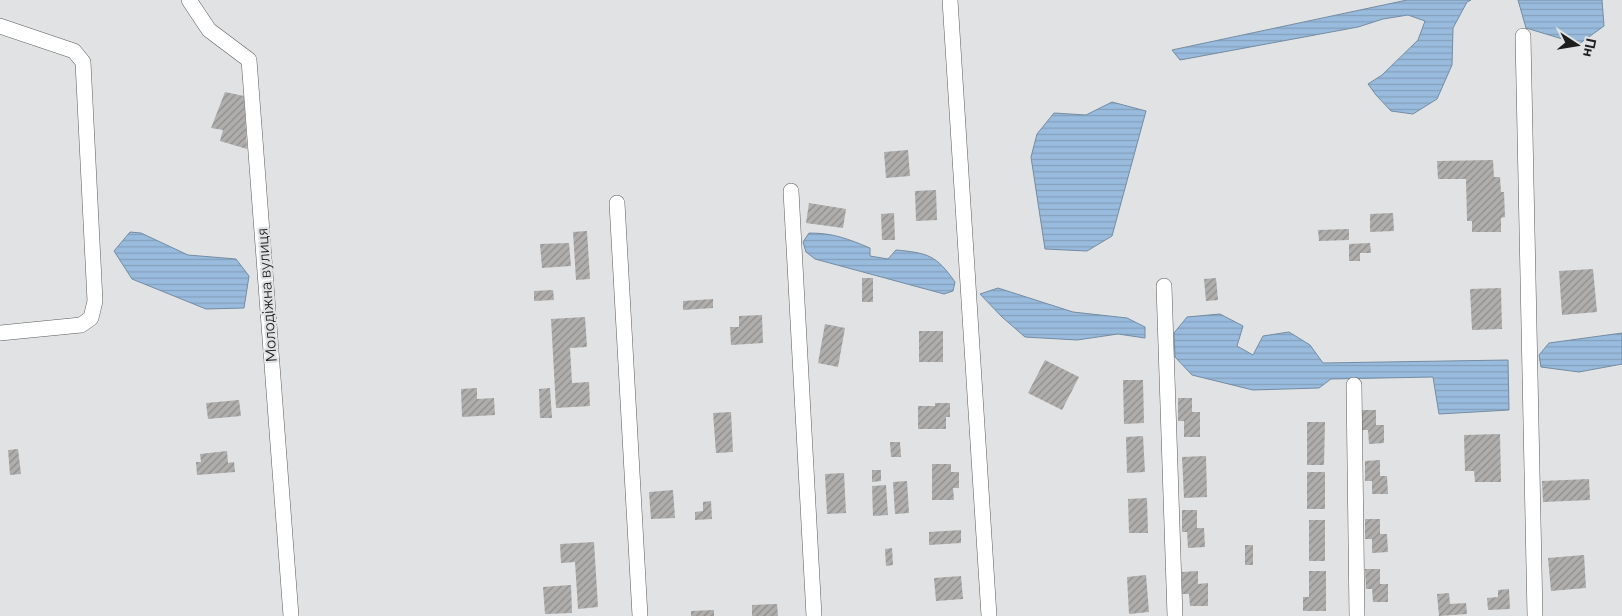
<svg xmlns="http://www.w3.org/2000/svg" width="1622" height="616" viewBox="0 0 1622 616" font-family="Raleway,sans-serif">
	<style>
		.water { fill: url(#water-rules); stroke: #748ca3 }
		.building { fill: url(#building-hatch) }
		.lines { fill: none; stroke-linecap: round; stroke-linejoin: round }
		.minor-casing { stroke: #5a5b5b; stroke-width: 16 }
		.minor { stroke: #fff; stroke-width: 15 }
		.labels { text-anchor: middle; stroke-width: 4.5; stroke-linejoin: round; paint-order: stroke }
		.street-label { font-size: 15px; fill: #1d1d1d; stroke: #e1e2e3 }
	</style>
	<defs>
		<pattern id="water-rules" width="6" height="5" patternUnits="userSpaceOnUse" patternTransform="scale(1.25)"><rect width="6" height="5" fill="#9bd"/><path d="M0 2.5h6" fill="none" stroke="#83a0bd"/></pattern>
		<pattern id="building-hatch" width="6" height="6" patternUnits="userSpaceOnUse" patternTransform="scale(1.25)"><rect width="6" height="6" fill="#afaead"/><path d="M-1 1l2-2M0 6l6-6M5 7l2-2" fill="none" stroke="#8e8d8c"/></pattern>
	</defs>
	<rect width="100%" height="100%" fill="#e1e2e3"/>
	<g class="water">
		<polygon points="1407,0 1471,0 1467,2 1453,28 1452,65 1437,99 1413,114 1391,111 1376,95 1368,84 1382,75 1418,40 1425,21 1408,15 1383,19 1358,27 1180,60 1172,50"/>
		<polygon points="1518,0 1602,0 1604,26 1579,44 1526,28"/>
		<polygon points="1112,102 1146,111 1112,236 1087,251 1045,249 1031,157 1037,134 1054,113 1086,115"/>
		<polygon points="130,232 141,233 188,255 236,259 249,276 244,308 206,309 132,279 114,251"/>
		<path d="M 809,233 C 834,233 848,239 870,248 L 870,256 L 888,259 L 896,250 C 928,253 936,255 955,282 L 953,291 L 944,294 L 815,259 L 806,252 L 803,242 Z"/>
		<polygon points="998,288 1073,312 1127,318 1145,327 1145,338 1118,334 1077,340 1025,337 1002,317 980,294"/>
		<polygon points="1220,314 1243,326 1237,346 1253,355 1263,336 1289,332 1310,345 1323,363 1508,360 1509,410 1439,414 1433,377 1331,379 1319,388 1253,390 1192,375 1175,357 1174,333 1187,317"/>
		<polygon points="1622,333 1622,364 1579,372 1541,367 1539,355 1549,343"/>
	</g>
	<g class="building">
		<polygon points="225,92 244,96 247,149 220,141 223,130 211,128"/>
		<polygon points="908,150 910,176 886,178 884,152"/>
		<polygon points="1493,160 1494,177 1500,177 1501,192 1504,192 1505,217 1501,218 1501,232 1472,232 1472,221 1467,221 1466,179 1438,179 1437,161"/>
		<polygon points="936,190 937,220 916,221 915,191"/>
		<polygon points="809,203 846,209 843,228 806,223"/>
		<polygon points="894,213 895,240 882,240 881,214"/>
		<polygon points="1393,213 1394,231 1370,232 1370,214"/>
		<polygon points="1349,229 1349,240 1319,241 1318,230"/>
		<polygon points="587,231 590,279 576,280 573,232"/>
		<polygon points="569,243 571,266 542,268 540,244"/>
		<polygon points="1370,243 1371,253 1360,253 1360,261 1349,261 1349,244"/>
		<polygon points="1593,269 1597,312 1562,315 1559,271"/>
		<rect x="862" y="278" width="11" height="24"/>
		<polygon points="1216,278 1218,300 1206,301 1204,279"/>
		<polygon points="1501,288 1502,329 1472,330 1470,289"/>
		<polygon points="553,290 554,300 534,301 534,291"/>
		<polygon points="713,299 713,308 683,310 683,301"/>
		<polygon points="762,315 763,343 731,345 730,327 739,327 739,316"/>
		<polygon points="585,317 587,347 570,348 572,383 589,382 590,406 556,408 551,319"/>
		<polygon points="825,324 845,328 838,367 818,363"/>
		<rect x="919" y="331" width="24" height="31"/>
		<polygon points="1045,360 1079,377 1062,410 1028,393"/>
		<polygon points="1123,380 1143,380 1144,423 1124,424"/>
		<polygon points="477,388 477,399 494,398 495,415 462,417 461,389"/>
		<polygon points="550,388 552,418 540,418 539,389"/>
		<polygon points="1178,398 1192,398 1192,412 1200,412 1200,437 1184,437 1184,421 1178,421"/>
		<polygon points="239,400 241,416 208,419 206,403"/>
		<polygon points="935,403 950,403 950,417 946,417 946,429 918,429 918,406 935,406"/>
		<polygon points="1361,410 1376,410 1376,425 1384,425 1384,443 1369,444 1368,430 1362,430"/>
		<polygon points="731,412 733,452 716,453 713,413"/>
		<polygon points="1307,422 1325,422 1324,465 1307,465"/>
		<polygon points="1500,434 1501,482 1475,482 1474,471 1465,471 1464,435"/>
		<polygon points="1143,436 1145,472 1127,473 1126,437"/>
		<polygon points="890,442 900,442 901,457 891,457"/>
		<polygon points="18,449 21,474 10,475 8,450"/>
		<polygon points="227,451 228,463 234,462 235,472 197,475 196,462 201,462 200,454"/>
		<polygon points="1206,456 1207,497 1184,498 1182,457"/>
		<polygon points="1380,460 1380,476 1387,476 1388,494 1372,494 1372,481 1365,481 1365,461"/>
		<polygon points="932,464 951,464 951,472 959,472 959,488 953,488 954,500 932,500"/>
		<polygon points="872,470 881,470 881,481 872,482"/>
		<rect x="1307" y="472" width="18" height="37"/>
		<polygon points="844,473 846,513 827,514 825,474"/>
		<polygon points="1589,479 1590,500 1543,502 1542,481"/>
		<polygon points="907,481 909,513 895,514 893,482"/>
		<polygon points="886,485 888,515 873,516 872,486"/>
		<polygon points="673,490 675,518 651,519 649,492"/>
		<polygon points="1147,498 1148,533 1129,533 1128,499"/>
		<polygon points="711,501 712,519 695,520 695,512 703,511 703,502"/>
		<polygon points="1182,510 1197,510 1197,528 1204,528 1205,547 1188,548 1187,532 1182,532"/>
		<polygon points="1365,519 1380,519 1380,534 1387,534 1388,552 1372,553 1372,539 1365,539"/>
		<rect x="1309" y="520" width="16" height="41"/>
		<polygon points="961,530 961,543 929,545 929,532"/>
		<polygon points="594,542 598,607 578,609 575,562 561,563 560,544"/>
		<rect x="1245" y="545" width="8" height="20"/>
		<polygon points="892,548 893,565 886,566 885,549"/>
		<polygon points="1584,555 1586,588 1551,591 1548,558"/>
		<polygon points="1365,569 1380,569 1380,584 1388,584 1388,602 1373,602 1372,589 1366,589"/>
		<polygon points="1198,571 1198,584 1208,583 1208,606 1190,606 1189,594 1182,594 1182,572"/>
		<polygon points="1309,571 1326,571 1326,611 1303,611 1303,597 1309,597"/>
		<polygon points="1146,575 1149,612 1129,614 1127,577"/>
		<polygon points="961,576 963,599 936,601 934,578"/>
		<polygon points="571,585 572,613 545,614 543,587"/>
		<polygon points="1509,589 1510,609 1488,610 1487,598 1498,597 1498,590"/>
		<polygon points="1449,593 1450,604 1466,603 1467,614 1439,616 1437,594"/>
		<polygon points="777,604 778,616 752,616 752,605"/>
		<polygon points="714,610 714,616 691,616 691,611"/>
	</g>
	<g class="lines">
		<defs>
			<g id="minor">
				<polyline points="189,0 209,30 249,60 291,616"/>
				<polyline points="950,0 989,616"/>
				<polyline points="0,26 74,51 83,62 95,301 91,318 81,325 0,333"/>
				<polyline points="1523,36 1535,616"/>
				<polyline points="791,191 814,616"/>
				<polyline points="617,203 640,616"/>
				<polyline points="1164,286 1175,616"/>
				<polyline points="1354,385 1357,616"/>
			</g>
		</defs>
		<use href="#minor" class="minor-casing"/>
		<use href="#minor" class="minor"/>
	</g>
	<g class="labels">
		<g class="street-label">
			<text transform="translate(267 295) rotate(-94)" y="5">Молодіжна вулиця</text>
		</g>
	</g>
	<g transform="translate(1577 45) rotate(102)" stroke="#e1e2e3" stroke-width="4" paint-order="stroke">
	<path d="M0-4L9 19L0 12L-9 19Z" fill="#1d1d1d"/>
	<text y="-8" font-size="14" font-weight="bold" text-anchor="middle" fill="#1d1d1d">Пн</text>
	</g>
</svg>
